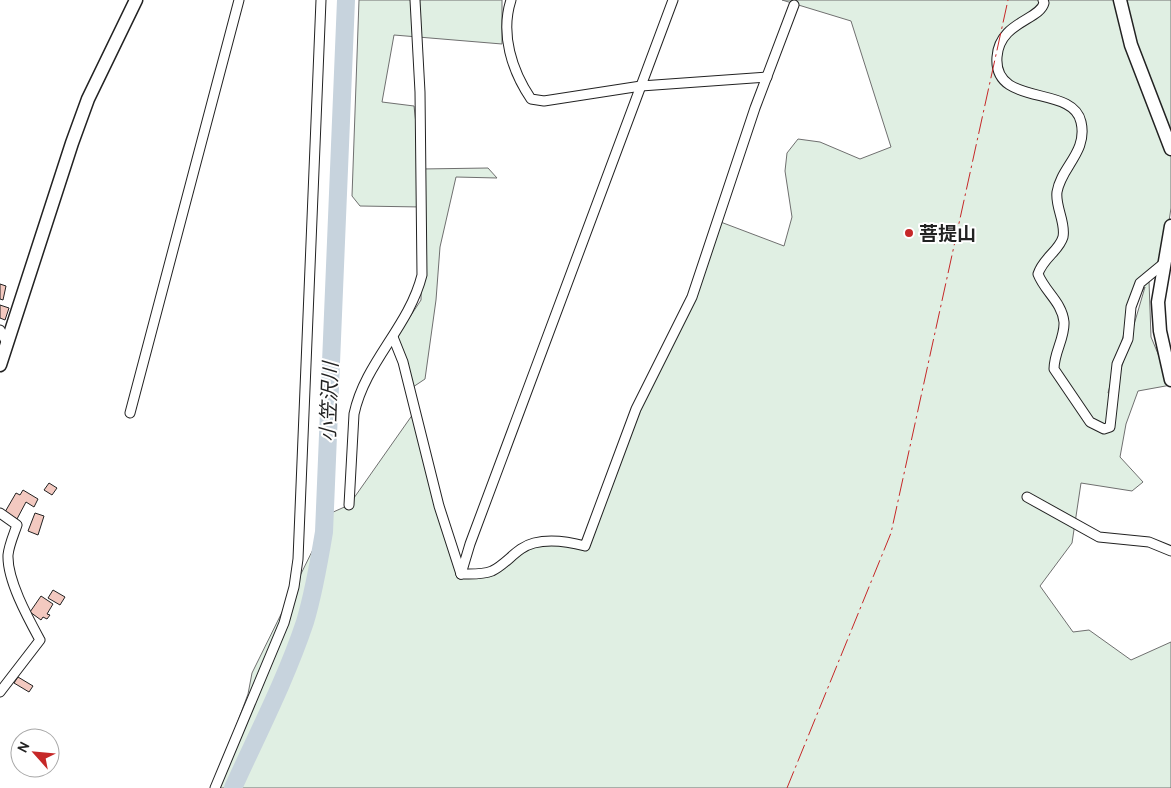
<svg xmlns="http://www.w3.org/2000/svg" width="1171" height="788" viewBox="0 0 1171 788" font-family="Cabin,'Noto Sans JP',sans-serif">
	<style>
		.green { fill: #e0efe3; stroke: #6f6f6f; fill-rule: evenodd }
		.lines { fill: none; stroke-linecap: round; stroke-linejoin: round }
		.river { stroke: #c7d3dd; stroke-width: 18 }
		.building { fill: #f3c9c0; stroke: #222 }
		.street-casing { stroke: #222; stroke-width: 11 }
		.secondary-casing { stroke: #222; stroke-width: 15 }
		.street { stroke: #fff; stroke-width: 9 }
		.secondary { stroke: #fff; stroke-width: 12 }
		.power { stroke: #c62828; stroke-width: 1; stroke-dasharray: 18 4 2.5 4; stroke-linecap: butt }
		.poi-dot { fill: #c62828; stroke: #fff; stroke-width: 2 }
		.labels { text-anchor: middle; stroke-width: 4; stroke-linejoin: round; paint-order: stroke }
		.poi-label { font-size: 19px; font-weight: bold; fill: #222; stroke: #fff; text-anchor: start }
		.water-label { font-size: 20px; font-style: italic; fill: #222; stroke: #fff }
	</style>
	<rect width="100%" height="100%" fill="#fff"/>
	<g class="green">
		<polygon points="359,0 502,0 502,44 394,35 382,102 414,106 421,169 488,168 497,178 456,177 440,247 436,300 425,379 410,389 394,341 421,300 422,207 360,206 352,196"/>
		<path d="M 782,0 L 1171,0 L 1171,208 L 1163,261 L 1149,281 L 1151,337 L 1171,385 L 1138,391 L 1126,424 L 1120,457 L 1143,482 L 1132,491 L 1081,483 L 1072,543 L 1040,586 L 1073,632 L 1089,630 L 1131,660 L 1171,642 L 1171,788 L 213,788 L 248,694 L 252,673 L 331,513 L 349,505 L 413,414 L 461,574 L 491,571 L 535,543 L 585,546 L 636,409 L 692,297 L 718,221 L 784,246 L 792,217 L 785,171 L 787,153 L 798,139 L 820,142 L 860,159 L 891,147 L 851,21 ZM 1145,287 L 1114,393 L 1108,393 L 1131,307 Z"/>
	</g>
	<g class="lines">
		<path class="river" d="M 233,788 C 258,733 286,679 305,622 C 314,592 319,562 324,532 L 346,0"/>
	</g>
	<g class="building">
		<polygon points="0,284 6,286 3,300 0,299"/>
		<polygon points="0,305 9,308 5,320 0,318"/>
		<polygon points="49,483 57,488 52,495 44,490"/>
		<polygon points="23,490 38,499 34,507 26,502 17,519 5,512 16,493 20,495"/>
		<polygon points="35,513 44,516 38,535 28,531"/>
		<polygon points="53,590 65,597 60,605 48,598"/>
		<polygon points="41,596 53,604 47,614 50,615 47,619 43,617 41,620 30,612"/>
		<polygon points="18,677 33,686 29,692 14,683"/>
	</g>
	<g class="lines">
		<defs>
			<g id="street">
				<path d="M 511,0 C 500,34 512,71 531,99 L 544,101 L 641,86 L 767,77"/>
				<path d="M 1043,0 L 1044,3 C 1040,20 999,22 997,57 C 993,108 1073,84 1081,122 C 1088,152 1061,167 1057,192 C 1055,207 1066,222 1063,237 C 1059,251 1043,258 1038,274 C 1045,292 1062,302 1064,322 C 1065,338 1054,352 1054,369 L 1090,422 L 1104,429 L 1110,427 L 1117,364 L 1128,339 L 1131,307 L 1140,283 L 1163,264"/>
				<polyline points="0,330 7,343"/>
				<polyline points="393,337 403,362 439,506 461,574"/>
				<polyline points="130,413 239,0"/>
				<polyline points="1027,497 1099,537 1149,542 1171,551"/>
				<path d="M 349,505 L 354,414 C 365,362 409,327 422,275 L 420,92 L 415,0"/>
				<path d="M 0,513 L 17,525 C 14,534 9,545 8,555 C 7,580 28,618 40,640 L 0,692"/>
				<path d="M 461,574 C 471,574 482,575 492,571 C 507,564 517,547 534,543 C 550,539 570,542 585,546 L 636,409 L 692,297 L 755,108 L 794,5"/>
				<polyline points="461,574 470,544 673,0"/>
				<polyline points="215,788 284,623 294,587 298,559 321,0"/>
			</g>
			<g id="secondary">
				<polyline points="1120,0 1131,45 1171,149"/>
				<polyline points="1171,226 1158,302 1160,331 1171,380"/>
				<polyline points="0,365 72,143 88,99 136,0"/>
			</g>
		</defs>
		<use href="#street" class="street-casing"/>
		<use href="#secondary" class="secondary-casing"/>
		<use href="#street" class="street"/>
		<use href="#secondary" class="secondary"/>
		<polyline class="power" points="787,788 891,533 1008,0"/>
	</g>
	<circle class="poi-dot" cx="909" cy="233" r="5"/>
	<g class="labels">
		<g class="poi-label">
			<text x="919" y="240">菩提山</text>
		</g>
		<g class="water-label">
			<text transform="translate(329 402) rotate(-88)" y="7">小笠沢川</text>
		</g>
	</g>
	<g transform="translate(35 753) rotate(297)"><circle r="24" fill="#ffffff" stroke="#a7a7a7"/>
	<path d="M0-4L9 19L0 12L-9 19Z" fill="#c62828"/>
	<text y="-8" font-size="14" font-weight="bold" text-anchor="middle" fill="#222222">N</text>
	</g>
</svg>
